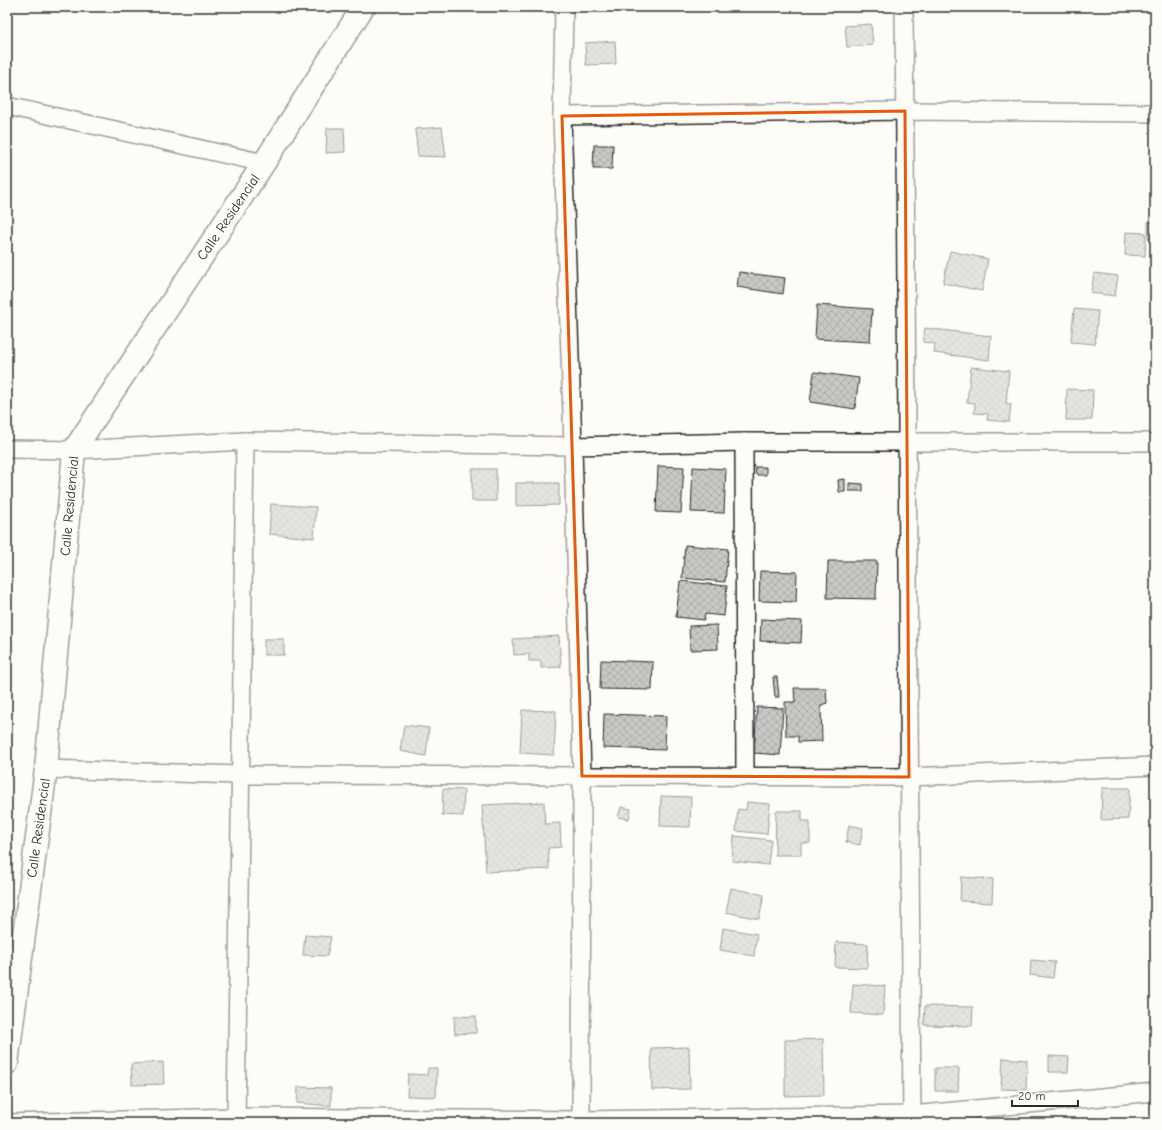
<svg xmlns="http://www.w3.org/2000/svg" width="1162" height="1130" viewBox="0 0 1162 1130" font-family="'Comic Neue',sans-serif">
	<style>
		.building { fill: url(#building-cross-hatch); stroke: #2b2b2b }
		.lines { fill: none; stroke-linecap: round; stroke-linejoin: round }
		.street-casing { stroke: #2b2b2b; stroke-width: 20 }
		.secondary-casing { stroke: #2b2b2b; stroke-width: 25 }
		.street { stroke: #fdfcf7; stroke-width: 17 }
		.secondary { stroke: #fdfcf7; stroke-width: 22 }
		.marked { fill: none; stroke: #e8590c; stroke-width: 3; stroke-linejoin: round }
		.labels { text-anchor: middle; stroke-width: 3; stroke-linejoin: round; paint-order: stroke }
		.street-label { font-size: 14px; fill: #2b2b2b; stroke: #fdfcf7 }
	</style>
	<defs>
		<pattern id="building-cross-hatch" width="8" height="8" patternUnits="userSpaceOnUse"><rect width="8" height="8" fill="#c9c8c4"/><path d="M0 0l8 8M0 8l8-8" fill="none" stroke="#adaca9"/></pattern>
	</defs>
	<rect width="100%" height="100%" fill="#fdfcf7"/>
	<filter id="ink" filterUnits="userSpaceOnUse"><feTurbulence type="fractalNoise" baseFrequency=".025" numOctaves="2"/><feDisplacementMap in="SourceGraphic" scale="8" xChannelSelector="R" yChannelSelector="G"/><feConvolveMatrix kernelMatrix="1 2 1 2 8 2 1 2 1" color-interpolation-filters="sRGB"/></filter>
	<g filter="url(#ink)">
		<g class="building">
			<polygon points="871,24 873,45 847,47 845,26"/>
			<polygon points="615,41 616,64 586,65 585,43"/>
			<polygon points="442,127 446,157 418,156 415,129"/>
			<polygon points="327,128 344,128 345,152 326,153"/>
			<polygon points="594,145 613,145 612,169 593,169"/>
			<polygon points="1155,209 1155,255 1155,239 1148,239 1148,222 1155,222"/>
			<polygon points="1126,232 1146,233 1145,256 1125,255"/>
			<polygon points="950,251 988,259 982,291 943,283"/>
			<polygon points="739,272 785,278 783,294 737,287"/>
			<polygon points="1094,273 1118,276 1115,296 1091,293"/>
			<polygon points="817,305 872,309 870,342 815,339"/>
			<polygon points="1074,309 1098,311 1095,344 1071,342"/>
			<polygon points="925,328 991,336 989,360 934,353 935,344 923,342"/>
			<polygon points="971,367 1009,371 1006,403 1011,404 1009,422 987,420 988,414 974,413 975,403 967,402"/>
			<polygon points="814,372 859,378 855,409 810,402"/>
			<polygon points="1067,389 1093,390 1092,420 1066,420"/>
			<polygon points="658,466 684,467 681,513 656,512"/>
			<polygon points="693,467 726,469 724,513 691,512"/>
			<polygon points="755,467 766,467 766,475 756,475"/>
			<rect x="472" y="469" width="24" height="32"/>
			<polygon points="845,479 845,492 839,492 838,480"/>
			<polygon points="516,483 559,483 559,505 516,506"/>
			<polygon points="849,483 863,484 863,491 849,491"/>
			<polygon points="271,504 316,507 314,538 269,534"/>
			<polygon points="685,545 728,549 725,582 682,578"/>
			<polygon points="828,561 877,561 876,599 827,598"/>
			<polygon points="760,571 797,572 796,602 759,601"/>
			<polygon points="680,581 727,586 724,616 705,614 704,620 676,617"/>
			<polygon points="761,619 802,621 801,643 760,641"/>
			<polygon points="717,625 718,649 690,650 689,626"/>
			<polygon points="559,636 561,667 541,668 541,661 529,661 529,654 514,655 513,639"/>
			<rect x="264" y="639" width="20" height="16"/>
			<polygon points="601,660 653,662 652,690 600,689"/>
			<polygon points="773,677 777,677 779,697 775,697"/>
			<polygon points="794,688 826,688 827,703 821,705 822,741 798,742 798,736 786,736 785,702 795,702"/>
			<polygon points="757,707 783,708 780,755 754,753"/>
			<polygon points="522,710 556,711 554,755 520,753"/>
			<polygon points="604,714 666,716 665,750 603,748"/>
			<polygon points="404,725 429,728 426,756 400,751"/>
			<polygon points="1102,788 1130,788 1128,819 1101,820"/>
			<polygon points="443,789 464,790 463,816 442,815"/>
			<polygon points="661,796 691,797 690,827 660,826"/>
			<polygon points="544,802 545,824 560,823 561,847 548,848 549,869 486,872 482,805"/>
			<polygon points="747,802 770,804 767,834 736,831 738,809 746,810"/>
			<polygon points="621,807 631,809 629,819 618,817"/>
			<polygon points="776,811 802,811 802,821 810,821 810,843 801,843 801,855 775,855"/>
			<polygon points="849,825 863,828 860,845 846,842"/>
			<polygon points="734,836 771,840 768,865 732,861"/>
			<polygon points="961,877 993,879 992,903 960,901"/>
			<polygon points="731,888 764,895 759,919 726,912"/>
			<polygon points="723,928 757,934 754,956 720,950"/>
			<polygon points="305,935 331,937 327,956 303,955"/>
			<polygon points="836,942 868,944 867,968 835,967"/>
			<polygon points="1031,960 1055,962 1053,978 1030,975"/>
			<polygon points="853,984 885,986 883,1015 851,1013"/>
			<polygon points="925,1006 973,1007 972,1026 924,1025"/>
			<polygon points="476,1016 476,1033 455,1034 454,1017"/>
			<polygon points="823,1039 824,1095 785,1096 785,1040"/>
			<polygon points="689,1047 690,1089 652,1090 651,1048"/>
			<polygon points="1049,1056 1069,1057 1068,1072 1049,1072"/>
			<polygon points="1003,1058 1027,1060 1026,1090 1001,1089"/>
			<polygon points="163,1062 164,1084 132,1085 131,1064"/>
			<polygon points="428,1068 437,1068 436,1097 407,1096 408,1074 427,1075"/>
			<polygon points="935,1068 959,1068 958,1091 935,1091"/>
			<polygon points="298,1087 331,1088 331,1106 297,1103"/>
		</g>
		<g class="lines">
			<defs>
				<g id="street">
					<polyline points="564,7 562,116 573,446 582,776 581,1123"/>
					<polyline points="904,7 912,1123"/>
					<polyline points="7,106 264,163"/>
					<polyline points="562,116 905,111 1155,113"/>
					<polyline points="744,442 745,776"/>
					<polyline points="7,449 74,450 245,441 573,446 744,442 1155,442"/>
					<polyline points="46,769 240,775 909,777 1155,766"/>
					<polyline points="7,1123 236,1117 581,1120 912,1115 1155,1092"/>
					<polyline points="236,1123 245,441"/>
				</g>
				<polyline id="secondary" points="7,1063 46,769 74,450 264,163 363,7"/>
			</defs>
			<use href="#street" class="street-casing"/>
			<use href="#secondary" class="secondary-casing"/>
			<use href="#street" class="street"/>
			<use href="#secondary" class="secondary"/>
		</g>
	</g>
	<path d="M0 0H1162V1130H0ZM 905,111 L 909,777 L 582,776 L 562,116 Z" fill="#fdfcf7" fill-opacity=".55" fill-rule="evenodd"/>
	<path class="marked" d="M 905,111 L 909,777 L 582,776 L 562,116 Z"/>
	<g class="labels">
		<g class="street-label">
			<text transform="translate(228 217) rotate(-56)" y="5">Calle Residencial</text>
			<text transform="translate(69 506) rotate(-85)" y="5">Calle Residencial</text>
			<text transform="translate(38 828) rotate(-82)" y="5">Calle Residencial</text>
		</g>
	</g>
	<rect width="1162" height="1130" fill="none" stroke="#fdfcf7" stroke-width="24"/>
	<rect x="12" y="12" width="1138" height="1106" fill="none" stroke="#2b2b2b" stroke-width="1.5" filter="url(#ink)"/>
	<path d="M1012 1100v6h66v-6" fill="none" stroke="#2b2b2b" stroke-width="2"/>
	<text x="1018" y="1100" font-size="12" fill="#2b2b2b" stroke="#fdfcf7" stroke-width="3" paint-order="stroke">20 m</text>
</svg>
